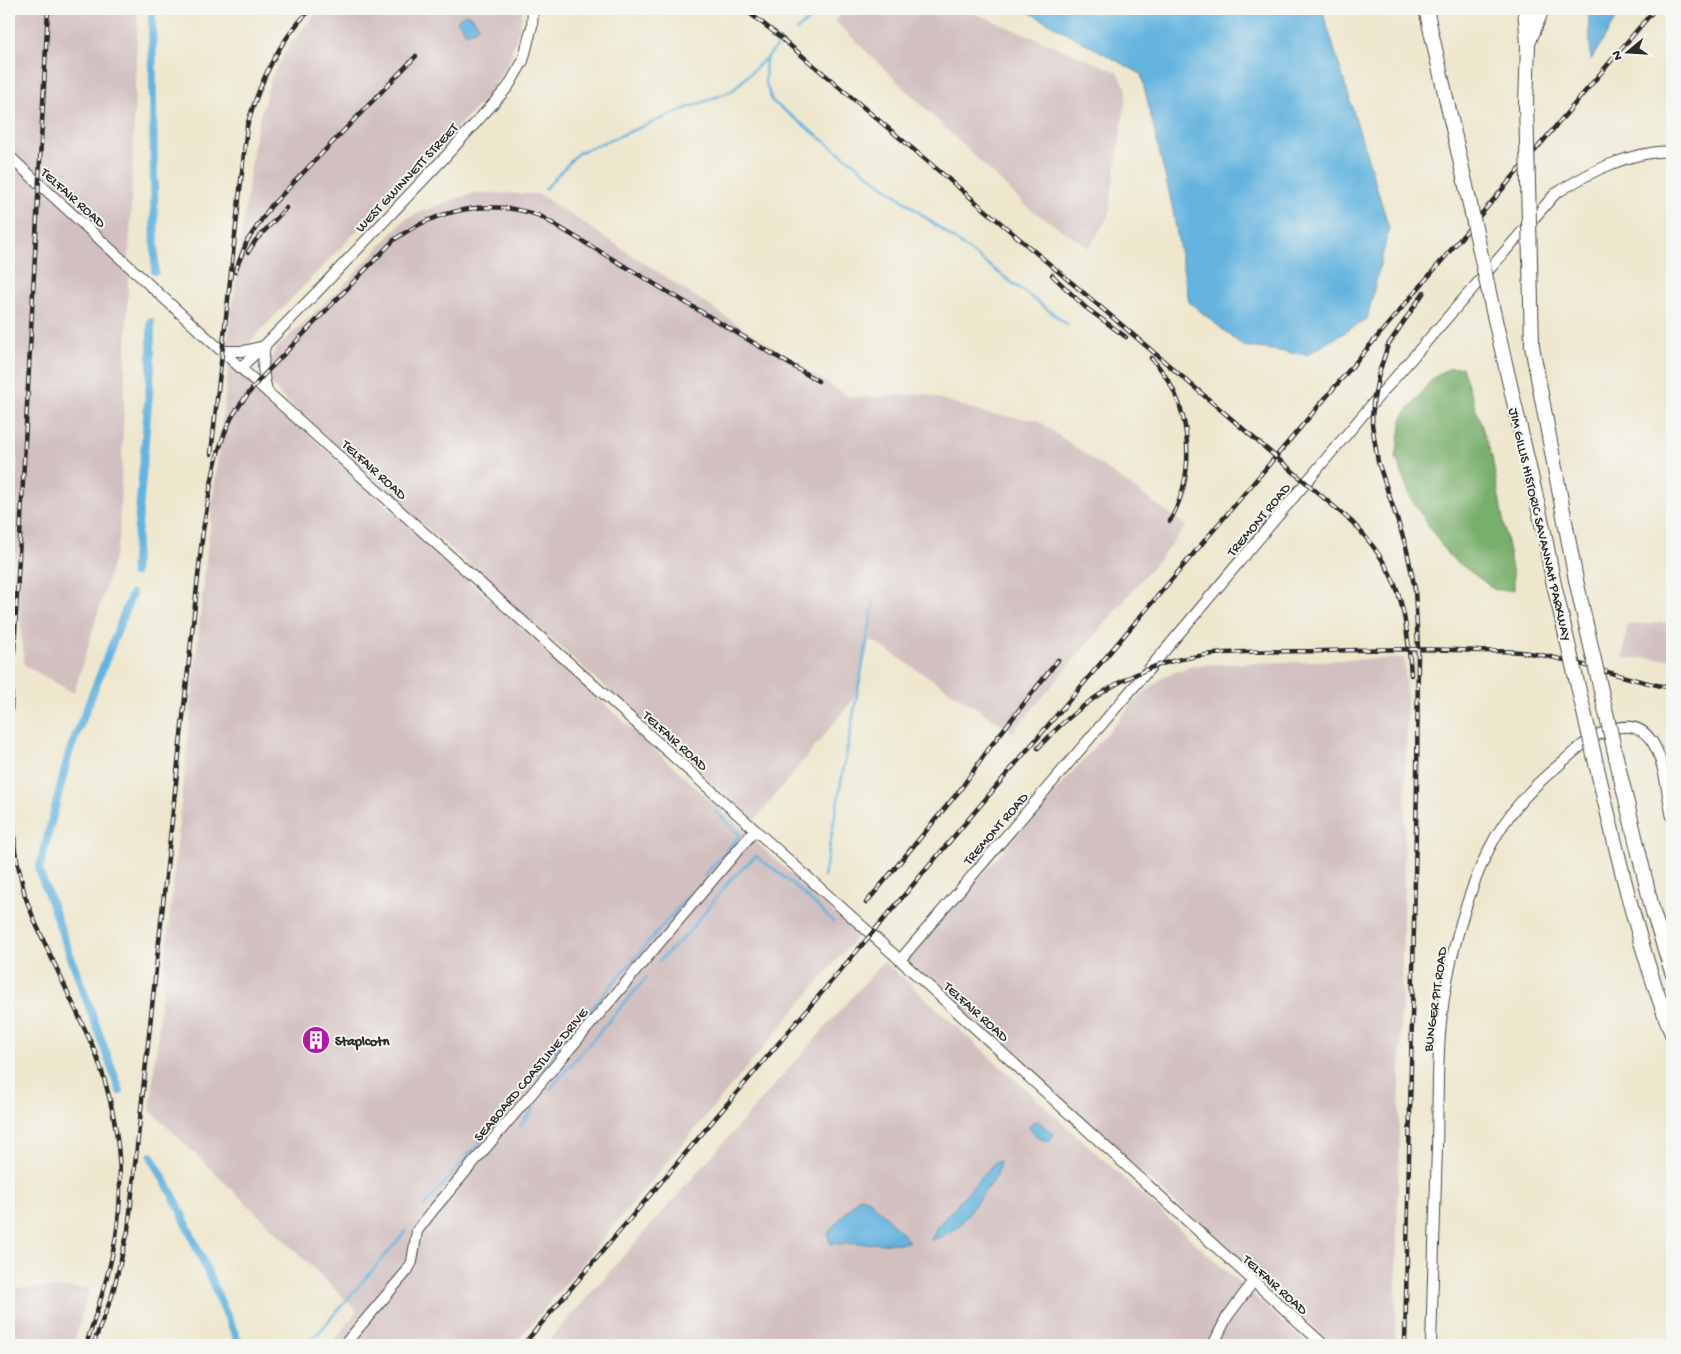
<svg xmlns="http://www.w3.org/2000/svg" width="1681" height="1354" viewBox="0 0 1681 1354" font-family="'Gochi Hand',sans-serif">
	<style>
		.industrial { fill: #d2bfc0 }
		.forest { fill: #79af6c; stroke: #526d4c }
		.water { fill: #65b4df; stroke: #487085 }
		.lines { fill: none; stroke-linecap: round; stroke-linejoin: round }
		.stream { stroke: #65b4df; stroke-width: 2.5 }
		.canal { stroke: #65b4df; stroke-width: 8 }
		.minor-casing { stroke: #484743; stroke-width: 12 }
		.highway-casing { stroke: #484743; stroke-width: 16 }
		.minor { stroke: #fff; stroke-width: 10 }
		.highway { stroke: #fff; stroke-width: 14 }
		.rail-casing { stroke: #2b2b2b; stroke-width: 4.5 }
		.rail { stroke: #f6f6f2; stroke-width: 2.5; stroke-dasharray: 8; stroke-linecap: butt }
		.highway-bridge-casing { stroke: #484743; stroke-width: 16; stroke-linecap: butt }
		.highway-bridge { stroke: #fff; stroke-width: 14 }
		.labels { text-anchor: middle; stroke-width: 4; stroke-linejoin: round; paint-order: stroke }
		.street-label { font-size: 14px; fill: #2b2b2b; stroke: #f6f6f2 }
		.poi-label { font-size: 14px; font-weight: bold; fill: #2b2b2b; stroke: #f6f6f2; text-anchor: start }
	</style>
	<rect width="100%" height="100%" fill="#f6f6f2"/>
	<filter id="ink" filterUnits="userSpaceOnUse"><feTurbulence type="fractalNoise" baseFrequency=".02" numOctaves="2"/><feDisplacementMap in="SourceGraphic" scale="10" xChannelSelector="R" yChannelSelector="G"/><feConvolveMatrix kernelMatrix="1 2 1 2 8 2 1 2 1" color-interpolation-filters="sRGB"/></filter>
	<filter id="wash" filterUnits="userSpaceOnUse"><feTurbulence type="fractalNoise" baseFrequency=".0096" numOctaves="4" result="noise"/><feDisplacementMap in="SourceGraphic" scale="20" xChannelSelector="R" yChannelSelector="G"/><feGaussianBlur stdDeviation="1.12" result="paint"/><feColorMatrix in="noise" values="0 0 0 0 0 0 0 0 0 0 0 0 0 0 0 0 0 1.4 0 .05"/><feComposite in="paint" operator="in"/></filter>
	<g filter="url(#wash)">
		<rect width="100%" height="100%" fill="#eee7ce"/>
		<g class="industrial">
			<polygon points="9,9 138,9 119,541 74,693 24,665 14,544 17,455 9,455"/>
			<polygon points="319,9 523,9 520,26 509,61 491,92 243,349 227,346 255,135 271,78 289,45"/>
			<polygon points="846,9 964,9 1118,72 1127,90 1109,215 1089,248 1027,207 835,21"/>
			<polygon points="476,193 539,194 850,398 925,394 988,414 1037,420 1187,526 1013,732 870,639 858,694 754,821 286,401 271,384 267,365 277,348 346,283 405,219 448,201"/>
			<polygon points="229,362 858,935 514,1345 331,1345 357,1311 150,1110 206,559"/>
			<polygon points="1672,622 1672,659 1623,658 1627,625"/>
			<polygon points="1404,658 1407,703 1395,1345 1333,1345 907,960 1137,699 1166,675 1196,665"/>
			<polygon points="884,961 1308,1345 545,1345"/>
			<polygon points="9,1277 16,1288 89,1288 74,1345 9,1345"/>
		</g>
		<polygon class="forest" points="1462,367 1492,457 1514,581 1514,590 1495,590 1448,555 1411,499 1396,457 1403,416 1433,378 1450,368"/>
		<g class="water">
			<polygon points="1023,9 1322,9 1389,228 1367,319 1307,355 1243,346 1189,302 1172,205 1141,74"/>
			<polygon points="1588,9 1622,9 1591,60"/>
			<polygon points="465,14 472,16 479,26 475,30 466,33 457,20"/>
			<path d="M 1038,1121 L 1053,1134 L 1050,1141 C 1040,1140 1034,1135 1029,1127 L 1032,1122 Z"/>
			<polygon points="1000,1161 997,1175 959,1226 941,1237 931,1240 937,1227 994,1163"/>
			<polygon points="859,1197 870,1200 909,1241 904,1243 831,1244 828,1235 832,1228"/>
		</g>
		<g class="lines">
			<g class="stream">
				<polyline points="796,31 821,9"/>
				<polyline points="776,47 766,59 765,81 772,101 827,143 1068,325"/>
				<polyline points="545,189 578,153 685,109 732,91 765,59"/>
				<polyline points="704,876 740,835 715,811"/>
				<polyline points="824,876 874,602"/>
				<path d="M 659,961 L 688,933 L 731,879 L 756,856 C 784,876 809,897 833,922"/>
				<polyline points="585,1016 688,896"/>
				<polyline points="532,1079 571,1033"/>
				<polyline points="550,1089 647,977"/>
				<polyline points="519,1127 535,1107"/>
				<polyline points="424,1207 518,1097"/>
				<polyline points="308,1345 406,1231"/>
			</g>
			<g class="canal">
				<polyline points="152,9 155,271"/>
				<polyline points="134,573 151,369 151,322"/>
				<polyline points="120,1091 39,870 69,753 132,594"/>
				<polyline points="151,1156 177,1203 240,1345"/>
			</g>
		</g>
	</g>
	<g filter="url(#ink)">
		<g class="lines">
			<defs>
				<g id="minor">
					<polyline points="9,156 204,335 900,960 1324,1345"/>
					<path d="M 265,345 C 262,361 262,374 267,390"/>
					<polyline points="223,351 244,351 260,347"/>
					<polyline points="241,367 265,345 317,292 445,157 508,87 523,61 532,26 533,9"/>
					<path d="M 900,960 L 1150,668 L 1373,403 L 1555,194 C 1591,171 1628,152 1672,151"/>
					<polyline points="344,1345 407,1271 412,1262 417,1231 434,1209 755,830"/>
					<polyline points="1213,1345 1227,1317 1253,1282"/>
					<path d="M 1431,1345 C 1433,1279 1435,1213 1437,1147 C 1438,1110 1437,1072 1440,1034 C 1444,975 1466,889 1495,838 C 1511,810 1534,785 1559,765 C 1575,751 1591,735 1612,729 C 1664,713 1664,784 1672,817"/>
				</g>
				<g id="highway">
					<polyline points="1426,9 1466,186"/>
					<polyline points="1525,9 1528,44 1526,105"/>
					<polyline points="1529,41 1542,9"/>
					<polyline points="1530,261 1532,346 1576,580"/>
					<polyline points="1493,311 1544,532 1553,580"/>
					<polyline points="1616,757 1653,912 1672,972"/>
					<path d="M 1598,772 C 1619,861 1639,949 1672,1034"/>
				</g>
			</defs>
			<use href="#minor" class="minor-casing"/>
			<use href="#highway" class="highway-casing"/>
			<use href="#minor" class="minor"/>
			<use href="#highway" class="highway"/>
			<defs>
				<g id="rail">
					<path d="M 48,9 L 9,746 L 15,851 L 25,896 L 35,922 L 94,1049 C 117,1109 126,1172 116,1236 C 110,1271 99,1305 88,1339"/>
					<path d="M 744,9 L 774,32 L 1117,321 L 1352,522 C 1399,570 1407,609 1411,675"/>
					<polyline points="248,252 256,240 286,208"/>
					<polyline points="235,272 247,241 271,206 416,56"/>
					<polyline points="1052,275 1085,307 1126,337"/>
					<path d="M 1151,358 C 1192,401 1198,470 1170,521"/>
					<path d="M 211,454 L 247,126 C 260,82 278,41 311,9"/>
					<path d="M 1038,748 C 1069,714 1105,686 1148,669 C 1200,648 1269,652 1324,651 C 1376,649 1428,648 1479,651 C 1493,651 1507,651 1521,652 C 1573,658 1621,679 1672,688"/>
					<polyline points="866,903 960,790 990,747 1058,660"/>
					<path d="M 93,1345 L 112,1296 L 128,1231 L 203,530 C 210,493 214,451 232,417 C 240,403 251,391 260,379 L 394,240 C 437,209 489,198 540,216 L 818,381"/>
					<polyline points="523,1345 1655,9"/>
					<polyline points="1405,1345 1417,784 1418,648 1415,589 1406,546 1378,462 1372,424 1373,403 1379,373 1388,345 1424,292"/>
				</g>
			</defs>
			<use href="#rail" class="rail-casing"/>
			<use href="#rail" class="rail"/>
			<defs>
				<g id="highway-bridge">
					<polyline points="1526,105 1530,261"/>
					<polyline points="1466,186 1493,311"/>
					<polyline points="1553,580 1598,772"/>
					<polyline points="1576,580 1616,757"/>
				</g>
			</defs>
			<use href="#highway-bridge" class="highway-bridge-casing"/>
			<use href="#highway-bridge" class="highway-bridge"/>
		</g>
	</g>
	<defs>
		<symbol id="building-disc" viewBox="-11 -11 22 22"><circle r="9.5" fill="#b5179e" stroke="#f6f6f2"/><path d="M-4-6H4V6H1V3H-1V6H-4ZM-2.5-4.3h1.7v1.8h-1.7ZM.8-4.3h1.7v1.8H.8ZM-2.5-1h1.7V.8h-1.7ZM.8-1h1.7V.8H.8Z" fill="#fff"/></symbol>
	</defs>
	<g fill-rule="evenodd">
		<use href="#building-disc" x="300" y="1024" width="32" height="32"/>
	</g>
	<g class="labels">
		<g class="street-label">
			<text transform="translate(406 177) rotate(-47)" y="5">WEST GWINNETT STREET</text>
			<text transform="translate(74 197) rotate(42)" y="5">TELFAIR ROAD</text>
			<text transform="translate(375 469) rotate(42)" y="5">TELFAIR ROAD</text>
			<text transform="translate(1258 519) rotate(-50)" y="5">TREMONT ROAD</text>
			<text transform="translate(1541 524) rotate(77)" y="5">JIM GILLIS HISTORIC SAVANNAH PARKWAY</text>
			<text transform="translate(676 740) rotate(42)" y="5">TELFAIR ROAD</text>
			<text transform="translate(995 828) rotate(-49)" y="5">TREMONT ROAD</text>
			<text transform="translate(1434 999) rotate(-82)" y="5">BUNGER PIT ROAD</text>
			<text transform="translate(977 1011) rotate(42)" y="5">TELFAIR ROAD</text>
			<text transform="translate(530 1074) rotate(-50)" y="5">SEABOARD COASTLINE DRIVE</text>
			<text transform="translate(1276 1284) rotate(42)" y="5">TELFAIR ROAD</text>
		</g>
		<g class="poi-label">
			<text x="335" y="1045">Staplcotn</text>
		</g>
	</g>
	<rect width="1681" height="1354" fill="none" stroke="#f6f6f2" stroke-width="30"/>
	<g transform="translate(1628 52) rotate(252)" stroke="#f6f6f2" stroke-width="4" paint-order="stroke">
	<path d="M0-4L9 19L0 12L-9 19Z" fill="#2b2b2b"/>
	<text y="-8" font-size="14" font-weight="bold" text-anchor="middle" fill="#2b2b2b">N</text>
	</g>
</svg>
